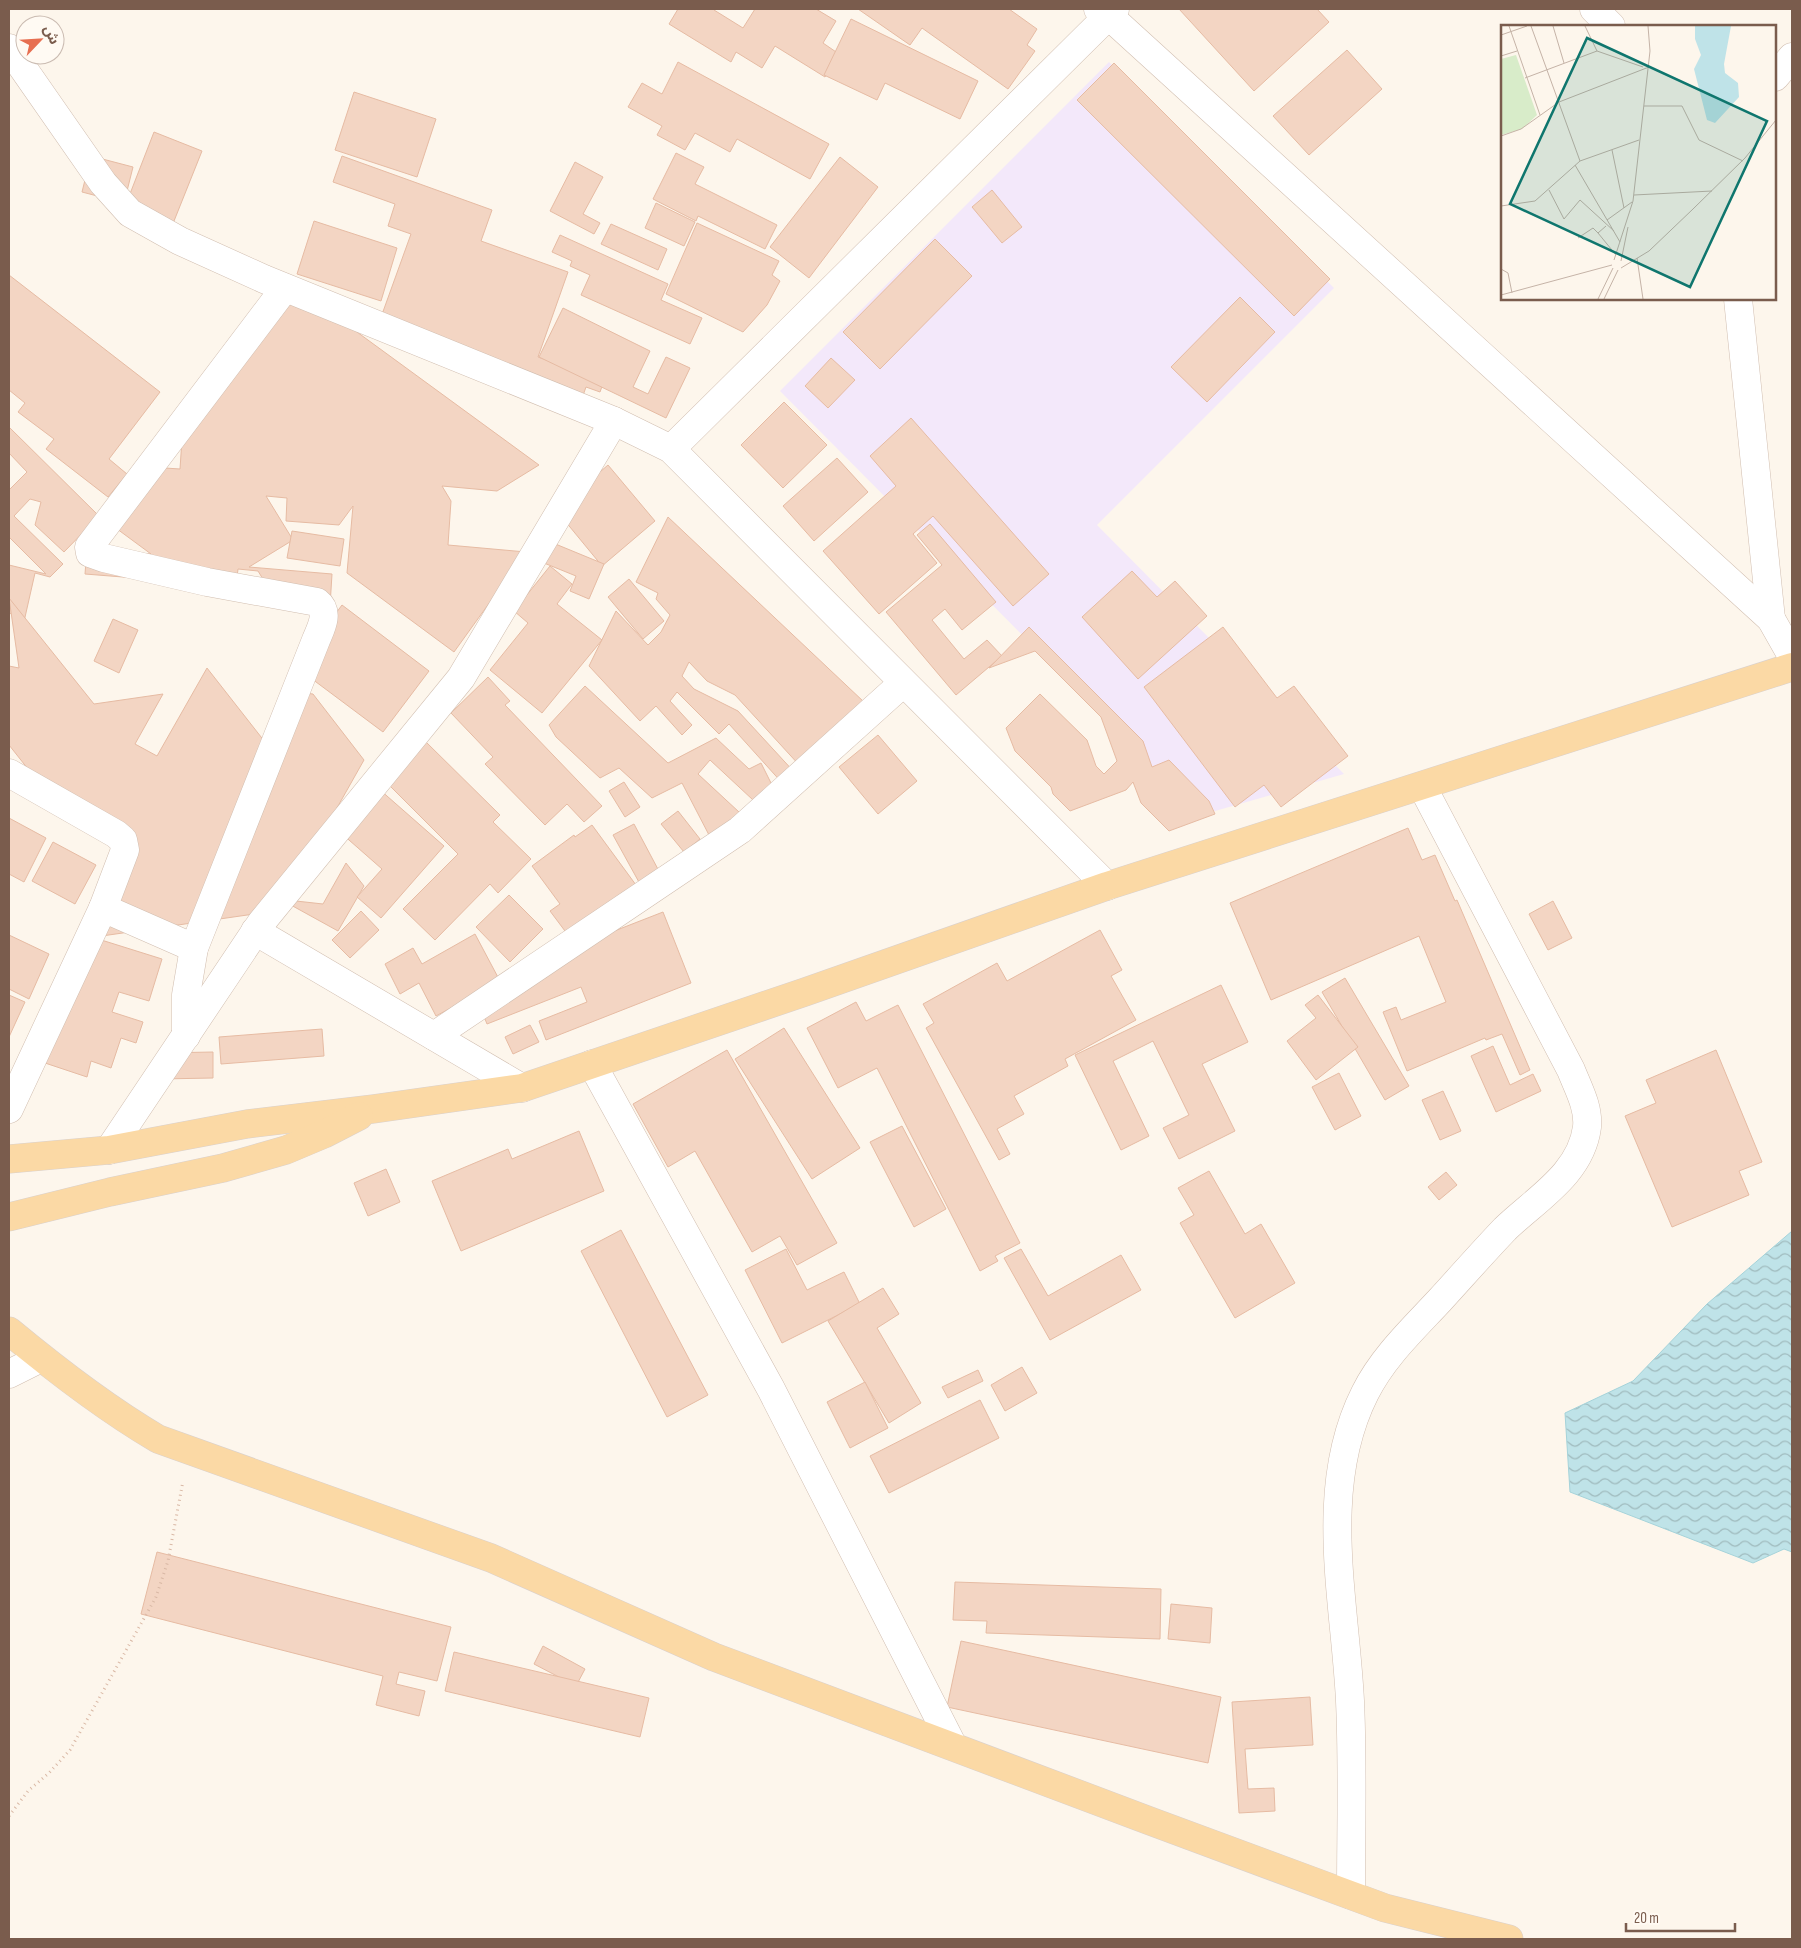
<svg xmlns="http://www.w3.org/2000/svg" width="1801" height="1948" viewBox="0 0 1801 1948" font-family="'Sofia Sans Condensed','Noto Sans Arabic',sans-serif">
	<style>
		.education { fill: #f3e8fa }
		.water { fill: url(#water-waves); stroke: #a5d3da }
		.building { fill: #f3d5c3; stroke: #e6bba3 }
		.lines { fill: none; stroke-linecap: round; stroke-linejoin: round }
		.minor-casing { stroke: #d1beb0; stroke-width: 29 }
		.major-casing { stroke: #dad1cd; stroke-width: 29 }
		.path { stroke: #d9b8a5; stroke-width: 3; stroke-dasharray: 1 4; stroke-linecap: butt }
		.minor { stroke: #fff; stroke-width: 28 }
		.major { stroke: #fbd9a5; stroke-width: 28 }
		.inset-road { fill: none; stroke: #c5b3a7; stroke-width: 1 }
		.view { fill: #0f766e; fill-opacity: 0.15; stroke: #0f766e; stroke-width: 2.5 }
		.inset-edge { fill: none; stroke: #7a5c4d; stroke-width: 2.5 }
	</style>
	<defs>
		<pattern id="water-waves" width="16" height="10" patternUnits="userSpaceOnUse" patternTransform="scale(1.25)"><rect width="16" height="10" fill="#bfe3e8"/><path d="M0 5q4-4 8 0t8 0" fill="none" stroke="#a0bbbe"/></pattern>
	</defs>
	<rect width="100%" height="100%" fill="#fdf6ec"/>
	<polygon class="education" points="1109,62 1334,288 1097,525 1344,774 1201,815 780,391"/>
	<polygon class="water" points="1792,1231 1792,1552 1784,1549 1753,1563 1570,1492 1565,1413 1633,1381 1707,1304"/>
	<g class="building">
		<polygon points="678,9 715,9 714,10 743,28 755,9 816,9 836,21 823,43 839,54 825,77 775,46 762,68 736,52 731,62 669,24"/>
		<polygon points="858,9 1009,9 1037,29 1027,45 1035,51 1008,89 922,28 910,45"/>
		<polygon points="1179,9 1317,9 1329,22 1254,91"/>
		<polygon points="851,19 978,81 960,119 885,83 877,100 824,75"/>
		<polygon points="1347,50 1382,89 1309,155 1273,116"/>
		<polygon points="678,62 829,144 810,179 737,139 730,152 695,133 685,150 657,135 662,126 628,107 642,83 662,94"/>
		<polygon points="1114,63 1330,279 1294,316 1077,100"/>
		<polygon points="354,92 436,119 417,177 335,150"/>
		<polygon points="154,132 202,151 168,236 121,217"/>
		<polygon points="676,153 704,167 695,184 777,225 765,249 698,216 696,221 653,199"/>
		<polygon points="91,156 133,167 124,203 82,192"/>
		<polygon points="342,156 492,210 481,241 568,272 538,357 604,381 600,392 586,387 581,401 376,331 411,234 388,226 395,204 333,182"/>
		<polygon points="840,157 878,187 809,278 770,247"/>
		<polygon points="575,162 603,177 583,214 600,223 594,234 550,211"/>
		<polygon points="992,190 1022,227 1002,243 972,207"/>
		<polygon points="656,203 695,222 684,246 645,228"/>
		<polygon points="314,221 397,248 381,301 297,274"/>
		<polygon points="697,223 779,261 772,275 780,281 767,305 743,332 666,294"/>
		<polygon points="611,224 667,249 658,270 601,244"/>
		<polygon points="560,235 668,284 661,300 702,318 690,344 581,295 590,275 570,266 572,261 552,252"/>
		<polygon points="935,239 972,276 880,369 843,332"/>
		<polygon points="9,275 160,392 109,459 127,474 108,497 46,449 54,439 18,412 25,403 9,390"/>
		<polygon points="294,286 539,465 497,491 442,486 451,501 448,545 526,552 454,652 347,573 353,506 339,525 286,521 287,498 266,496 293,540 249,567 332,574 330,606 277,602 258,571 238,569 236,586 85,574 87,549 151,554 109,523 150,467 180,469 182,439"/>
		<polygon points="1240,297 1275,332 1207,402 1171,367"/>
		<polygon points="563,308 650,351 633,387 648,394 666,357 690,368 666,418 539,357"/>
		<polygon points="831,358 855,380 828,408 805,386"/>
		<polygon points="784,402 827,445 783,488 741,445"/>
		<polygon points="911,418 1049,574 1013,606 933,516 913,534 937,563 879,614 823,551 896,486 870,456"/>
		<polygon points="9,427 99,516 64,552 35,525 41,502 30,499 14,516 63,564 50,577 35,573 23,626 9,612 9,565 46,574 9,537 9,490 27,472 9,453"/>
		<polygon points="837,458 868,492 814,541 783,506"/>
		<polygon points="608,465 655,521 602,566 556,510"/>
		<polygon points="668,517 864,702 801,767 735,695 707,681 689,662 682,676 694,689 738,711 796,774 784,785 729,724 719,734 677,692 670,701 692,725 682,735 656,706 640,721 589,666 616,611 648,645 661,632 670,615 656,599 658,593 636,582"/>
		<polygon points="930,524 996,602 962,630 945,609 932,620 964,659 987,640 1002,656 956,695 886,612 942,565 917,535"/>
		<polygon points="292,531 344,539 340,566 287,558"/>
		<polygon points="553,543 604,564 589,599 570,591 576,576 544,563"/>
		<polygon points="550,566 572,584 557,604 602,640 542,713 490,670 528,623 514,611"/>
		<polygon points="1132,571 1157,597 1175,581 1207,616 1138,679 1082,617"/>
		<polygon points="629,579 664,621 643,639 608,597"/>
		<polygon points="9,598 94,704 163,694 135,744 157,756 207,668 265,742 293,692 313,694 364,760 294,884 296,901 323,904 346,863 364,886 338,931 280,899 282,910 81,939 135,843 47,793 9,745 9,666 19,668"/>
		<polygon points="342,605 429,671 383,732 296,667"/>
		<polygon points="113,619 138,630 119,673 94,661"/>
		<polygon points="1029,627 1143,741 1152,767 1169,760 1209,801 1215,814 1169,831 1141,803 1133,782 1126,790 1070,811 1053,794 1051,787 1015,751 1006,728 1040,694 1087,740 1096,766 1104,774 1117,761 1101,717 1035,651 989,668"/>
		<polygon points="1223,627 1277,698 1294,686 1348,756 1281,807 1264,785 1235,807 1144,687"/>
		<polygon points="488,677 510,701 505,705 602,806 584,822 567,804 545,825 485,764 493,757 451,713"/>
		<polygon points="585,686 668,763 716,738 749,769 761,763 774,789 753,800 710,760 698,774 739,812 740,816 709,835 682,783 652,798 619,768 600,778 556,737 549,725"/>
		<polygon points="878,735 917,781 878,814 839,767"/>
		<polygon points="425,741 500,815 493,822 531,859 498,893 490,884 435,940 403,909 458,854 385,781"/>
		<polygon points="624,782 640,807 625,817 609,791"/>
		<polygon points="379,789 444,846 381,918 357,897 382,869 341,833"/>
		<polygon points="678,811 700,839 684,852 661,824"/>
		<polygon points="9,818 46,838 24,882 9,874"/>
		<polygon points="634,824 660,873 640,884 613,835"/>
		<polygon points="592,825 636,885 568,935 550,911 560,904 532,866 574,835 575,837"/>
		<polygon points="1408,828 1422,860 1435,855 1455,901 1457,900 1530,1070 1520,1075 1502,1034 1486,1040 1485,1038 1407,1071 1383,1012 1396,1007 1401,1020 1446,1002 1419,936 1271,1000 1230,903"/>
		<polygon points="53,842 96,865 75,904 32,881"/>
		<polygon points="509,895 543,929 510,962 476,927"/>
		<polygon points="1553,901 1572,938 1548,950 1529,914"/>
		<polygon points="361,911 379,930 350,958 332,940"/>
		<polygon points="663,912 691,983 546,1040 539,1021 587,1002 581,987 487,1024 479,1004 547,977 540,960"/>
		<polygon points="1100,930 1122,970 1111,976 1136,1020 1065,1059 1068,1066 1014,1096 1024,1114 997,1129 1010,1154 999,1160 926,1028 934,1023 923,1004 997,963 1007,981"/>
		<polygon points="79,933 162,959 149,1001 119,992 112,1012 143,1022 136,1043 121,1038 111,1068 91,1061 87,1077 39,1061"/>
		<polygon points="475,934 500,981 436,1016 419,983 400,994 385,964 413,948 422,964"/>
		<polygon points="9,935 49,954 29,999 9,989"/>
		<polygon points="1345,978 1409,1086 1385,1100 1322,992"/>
		<polygon points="1221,985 1248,1042 1202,1064 1235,1131 1179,1159 1163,1128 1189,1115 1153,1041 1113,1061 1149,1136 1121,1150 1075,1055"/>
		<polygon points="9,995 25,1002 9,1037"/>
		<polygon points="1318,995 1358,1047 1316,1080 1287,1041 1316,1018 1305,1005"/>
		<polygon points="856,1002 866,1021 898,1005 1020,1243 995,1256 998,1261 980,1271 877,1068 838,1088 807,1028"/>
		<polygon points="530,1025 539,1042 513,1054 505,1037"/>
		<polygon points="784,1028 860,1148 812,1179 735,1059"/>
		<polygon points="322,1029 324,1056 221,1064 219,1037"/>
		<polygon points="1493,1046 1510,1085 1533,1074 1541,1091 1496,1112 1471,1056"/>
		<polygon points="727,1050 837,1243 797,1265 780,1236 752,1252 695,1151 668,1167 633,1104"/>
		<polygon points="1716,1050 1762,1162 1739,1171 1749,1195 1672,1227 1625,1116 1656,1103 1646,1080"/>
		<polygon points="213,1052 213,1078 160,1079 160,1053"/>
		<polygon points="1339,1073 1361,1116 1335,1130 1312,1087"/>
		<polygon points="1443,1091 1461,1131 1440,1140 1422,1100"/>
		<polygon points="902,1126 946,1209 914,1227 870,1142"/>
		<polygon points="579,1131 604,1191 461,1251 432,1181 508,1149 512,1159"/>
		<polygon points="386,1169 400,1202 368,1216 354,1183"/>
		<polygon points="1209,1171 1245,1234 1261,1224 1295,1283 1235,1318 1180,1223 1194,1215 1178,1188"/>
		<polygon points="1446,1172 1457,1185 1439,1200 1428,1187"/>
		<polygon points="621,1230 708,1395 667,1417 581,1251"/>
		<polygon points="786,1249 807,1290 844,1272 860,1304 782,1343 745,1270"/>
		<polygon points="1021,1249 1048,1296 1121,1255 1141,1290 1050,1340 1004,1258"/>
		<polygon points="883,1288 899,1314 877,1328 921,1403 889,1423 828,1321"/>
		<polygon points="1022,1367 1037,1393 1005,1411 991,1385"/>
		<polygon points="978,1370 983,1381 948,1398 942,1387"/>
		<polygon points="865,1382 888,1428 850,1448 827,1402"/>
		<polygon points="980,1400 999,1438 889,1493 870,1456"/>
		<polygon points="157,1552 451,1627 437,1681 399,1672 396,1684 425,1691 419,1716 376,1705 383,1676 141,1614"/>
		<polygon points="955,1582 1161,1589 1160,1639 986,1633 987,1621 953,1620"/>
		<polygon points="1171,1604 1212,1608 1210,1643 1168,1639"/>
		<polygon points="961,1641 1221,1697 1208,1763 947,1707"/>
		<polygon points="543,1646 585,1669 576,1686 534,1664"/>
		<polygon points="454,1652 649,1698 640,1737 445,1691"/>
		<polygon points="1310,1697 1313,1745 1245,1749 1248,1789 1274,1788 1275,1811 1239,1813 1232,1702"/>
	</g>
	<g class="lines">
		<defs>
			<g id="minor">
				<polyline points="1098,9 1108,15 1771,619 1792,656"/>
				<polyline points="1594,9 1611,26"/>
				<polyline points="9,48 103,183 130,213 180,241 264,279 614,421 671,449 1107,886"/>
				<polyline points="1775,77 1792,57"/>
				<polyline points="1738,299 1771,619"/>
				<polyline points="671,449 1115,9"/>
				<polyline points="9,773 116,834 123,840 125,850 103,908 194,948"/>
				<polyline points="255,931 522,1088"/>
				<path d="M 186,1036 L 186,995 L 194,948 L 316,640 C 321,628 330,612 317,602 L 207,582 L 104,558 L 90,553 L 89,547 L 285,288"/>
				<polyline points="434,1036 740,830 903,683"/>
				<polyline points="592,1064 771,1389 953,1746"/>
				<polyline points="9,1109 103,908"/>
				<polyline points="109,1150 261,923 461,678 614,421"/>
				<polyline points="9,1374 41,1358"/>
				<path d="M 1351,1895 C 1351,1830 1353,1765 1350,1701 C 1345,1600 1317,1488 1365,1393 C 1383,1357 1413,1329 1440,1300 C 1462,1276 1483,1252 1505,1229 C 1536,1199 1581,1174 1587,1127 C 1589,1107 1578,1088 1571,1070 L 1422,786"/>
			</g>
			<g id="major">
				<polyline points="9,1159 109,1150 247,1124 373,1109 522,1088 805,992 1107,886 1792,667"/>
				<polyline points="9,1217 110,1192 223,1168 286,1150 324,1134 359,1116"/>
				<path d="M 9,1331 C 56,1370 105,1408 158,1439 L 491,1558 L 714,1657 L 1150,1821 L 1385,1908 L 1509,1939"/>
			</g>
		</defs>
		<use href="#minor" class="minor-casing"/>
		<use href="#major" class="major-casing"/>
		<polyline class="path" points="9,1816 28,1791 49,1773 70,1750 156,1597 168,1561 183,1481"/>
		<use href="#minor" class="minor"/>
		<use href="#major" class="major"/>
	</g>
	<g transform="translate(1501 25)">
		<rect width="275" height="275" fill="#fdf6ec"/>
		<path d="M 15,30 L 36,90 L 21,104 L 0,110 L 0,34 Z" fill="#d8ecc9"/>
		<path d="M 194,1 L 230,1 L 223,39 L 224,48 L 237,58 L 238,72 L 214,98 L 206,95 L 193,44 L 200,30 L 194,14 Z" fill="#bfe3e8"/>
		<path class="inset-road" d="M 8,1 L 39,90M 30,1 L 79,136M 52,1 L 63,38M 84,1 L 96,26M 0,10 L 26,1M 0,31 L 16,26M 24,53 L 96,26 L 142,42M 143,81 L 181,81 L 198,115 L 242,136M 0,111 L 20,104 L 58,77 L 148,42M 111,125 L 123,183M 74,140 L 119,217M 48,165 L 63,194 L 79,175 L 113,206M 133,170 L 211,166M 0,181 L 34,176 L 79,136 L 138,115M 106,195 L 131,177M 97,208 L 115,230M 77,213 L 92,203 L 97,208 L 105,201M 136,233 L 142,274M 113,235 L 132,176 L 149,26 L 147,1M 120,236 L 127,202M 120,243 L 148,226 L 192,184 L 244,133 L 275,95M 0,244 L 7,248 L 11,268M 0,270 L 111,240M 97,274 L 112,243M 103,274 L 117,245"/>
		<path class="view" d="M 86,13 L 266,96 L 189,262 L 9,179 Z"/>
		<rect width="275" height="275" class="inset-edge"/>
	</g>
	<rect width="1801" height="1948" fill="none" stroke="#7a5c4d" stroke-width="20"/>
	<g transform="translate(40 40) rotate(65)"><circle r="24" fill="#fffaf3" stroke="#cabbb1"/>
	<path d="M0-4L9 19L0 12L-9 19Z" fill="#e76f51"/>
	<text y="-8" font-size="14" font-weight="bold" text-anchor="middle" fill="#7a5c4d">ش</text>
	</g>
	<path d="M1626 1923v8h109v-8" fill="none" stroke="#7a5c4d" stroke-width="2.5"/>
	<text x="1634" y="1923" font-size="15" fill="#7a5c4d" stroke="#fffaf3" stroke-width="4" paint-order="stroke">20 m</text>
</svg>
